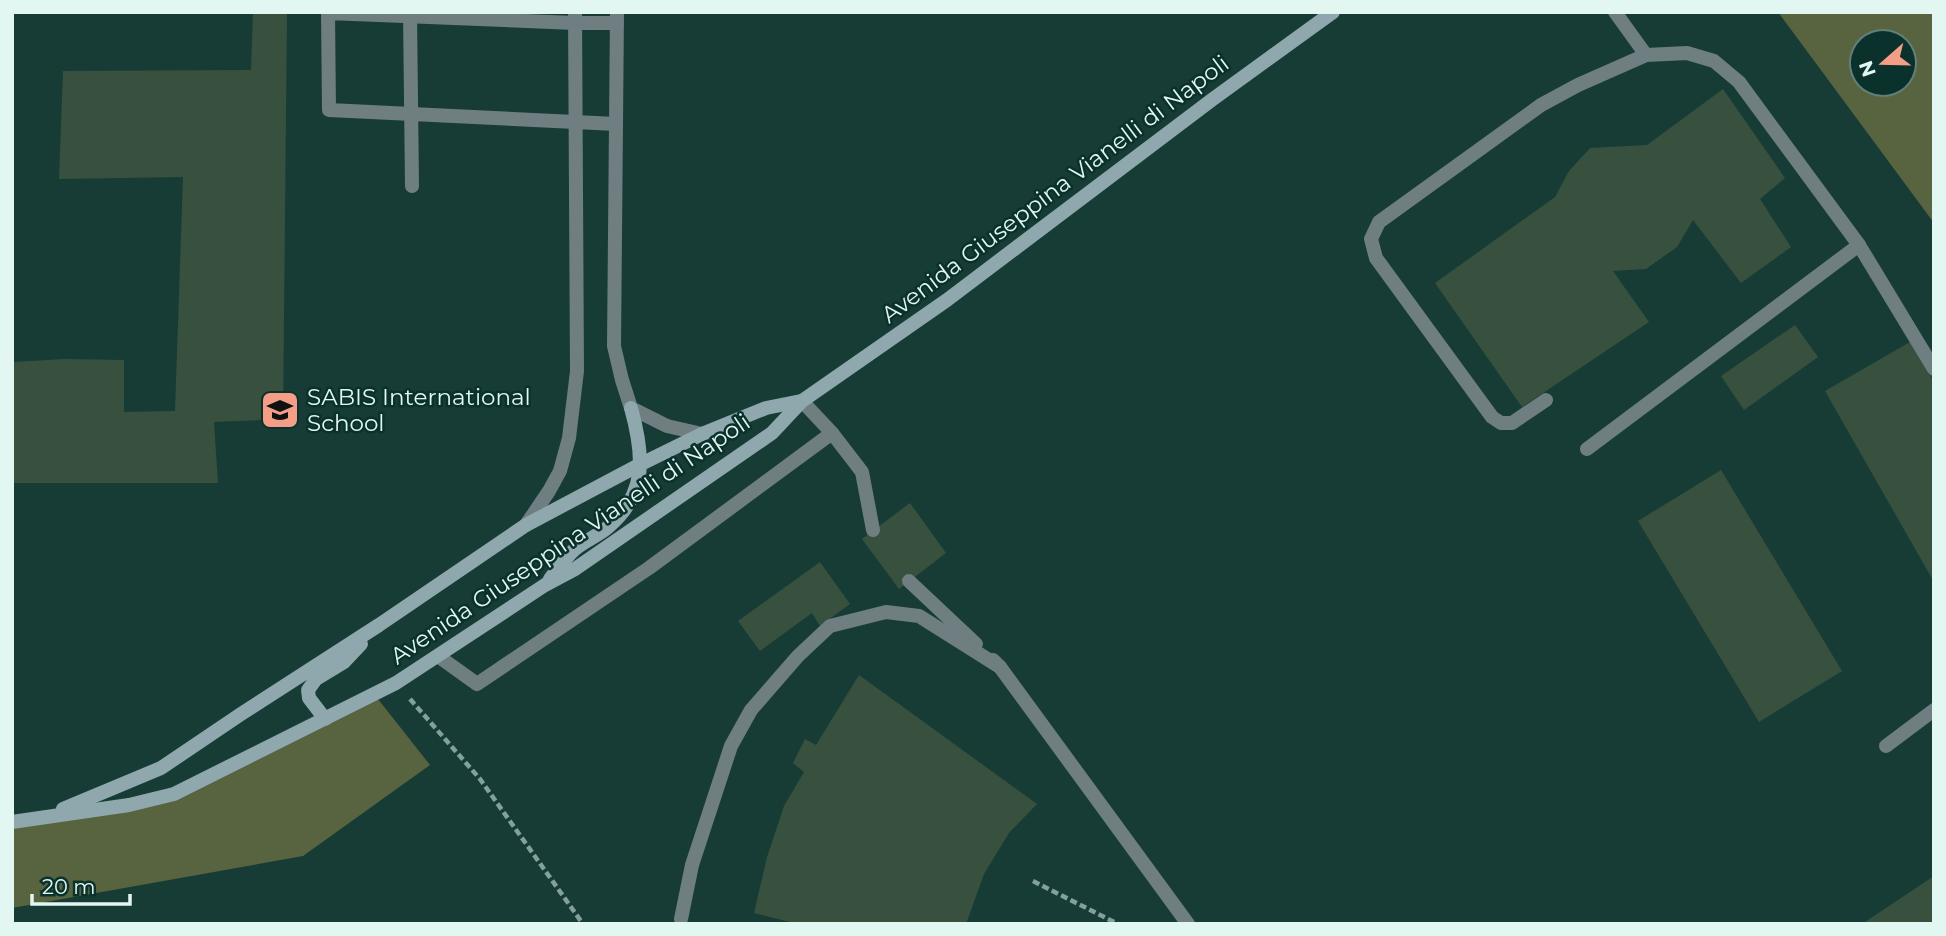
<svg xmlns="http://www.w3.org/2000/svg" width="1946" height="936" viewBox="0 0 1946 936" font-family="Montserrat,sans-serif">
	<style>
		.green { fill: #58643f; fill-rule: evenodd }
		.building { fill: #37513e }
		.lines { fill: none; stroke-linecap: round; stroke-linejoin: round }
		.path { stroke: #84a09b; stroke-width: 4.5; stroke-dasharray: 7 3.5; stroke-linecap: butt }
		.service { stroke: #6e7e81; stroke-width: 14 }
		.minor { stroke: #6e7e81; stroke-width: 14 }
		.secondary { stroke: #8ea8ad; stroke-width: 14 }
		.labels { text-anchor: middle; stroke-width: 5; stroke-linejoin: round; paint-order: stroke }
		.street-label { font-size: 23px; fill: #e2f6f2; stroke: #0b312c }
		.poi-label { font-size: 23px; fill: #e2f6f2; stroke: #0b312c; text-anchor: start }
	</style>
	<rect width="100%" height="100%" fill="#173c36"/>
	<g class="green">
		<path d="M 1778,12 L 1934,12 L 1934,223 ZM 1862,42 L 1904,42 L 1904,84 L 1862,84 Z"/>
		<polygon points="374,694 430,765 303,856 12,908 12,820 174,794"/>
	</g>
	<g class="building">
		<polygon points="253,12 287,12 283,419 214,422 218,483 12,483 12,362 65,359 124,360 124,412 175,411 183,177 59,179 63,71 251,70"/>
		<polygon points="1723,89 1785,178 1760,199 1791,247 1741,283 1693,220 1677,247 1646,269 1613,271 1649,322 1522,407 1435,283 1555,197 1569,171 1590,148 1647,145"/>
		<polygon points="1795,325 1818,357 1744,410 1721,376"/>
		<polygon points="1910,342 1934,382 1934,582 1825,391"/>
		<polygon points="1721,470 1842,671 1759,722 1638,521"/>
		<polygon points="910,503 946,553 899,589 862,539"/>
		<polygon points="820,562 850,604 820,626 812,613 760,651 738,621"/>
		<polygon points="859,675 1037,804 1009,833 984,874 966,924 798,924 754,913 767,857 784,806 804,772 793,763 805,739 816,745"/>
		<polygon points="1934,876 1934,922 1931,924 1862,924"/>
	</g>
	<g class="lines">
		<g class="path">
			<polyline points="410,699 480,779 583,924"/>
			<polyline points="1033,881 1118,924"/>
		</g>
		<g class="service">
			<polyline points="410,12 412,186"/>
			<polyline points="1615,12 1646,55 1687,53 1714,61 1739,82 1859,245 1934,369"/>
			<polyline points="616,124 329,110 328,13 575,23 617,23"/>
			<polyline points="1546,400 1512,423 1501,423 1492,417 1376,258 1371,239 1379,222 1541,105 1578,85 1646,55"/>
			<polyline points="802,401 832,433 862,472 873,530"/>
			<polyline points="1587,449 1859,245"/>
			<polyline points="909,581 976,644"/>
			<polyline points="438,656 477,684 649,568 832,433"/>
			<polyline points="993,660 1000,667 1188,924"/>
			<polyline points="1886,746 1934,710"/>
			<polyline points="681,919 692,865 731,746 751,710 798,656 830,626 886,612 919,616 1000,667"/>
		</g>
		<g class="minor">
			<polyline points="617,12 614,346 622,380 631,408 667,426 702,434"/>
			<polyline points="526,525 549,491 560,471 569,438 577,371 575,12"/>
		</g>
		<g class="secondary">
			<path d="M 550,579 C 558,569 566,557 575,549 C 585,541 597,536 607,528 C 648,494 644,455 631,408"/>
			<polyline points="325,719 309,698 308,690 316,679 344,662 361,644"/>
			<polyline points="63,809 161,768 241,714 379,625 526,525 641,464 702,434 766,408 801,401"/>
			<polyline points="12,822 129,805 174,794 396,683 545,585 575,569 772,433 802,401 947,300 1213,99 1333,12"/>
		</g>
	</g>
	<defs>
		<symbol id="school-square" viewBox="-11 -11 22 22"><rect x="-9" y="-9" width="18" height="18" rx="4" fill="#f49e87" stroke="#0b312c"/><path d="M0-5L7-2L0 1L-7-2ZM-4 1L0 2.5L4 1V4Q0 6-4 4Z" fill="#111"/></symbol>
	</defs>
	<g fill-rule="evenodd">
		<use href="#school-square" x="258" y="388" width="44" height="44"/>
	</g>
	<g class="labels">
		<g class="street-label">
			<text transform="translate(1055 189) rotate(-37)" y="8">Avenida Giuseppina Vianelli di Napoli</text>
			<text transform="translate(570 539) rotate(-34)" y="8">Avenida Giuseppina Vianelli di Napoli</text>
		</g>
		<g class="poi-label">
			<text x="307" y="405">SABIS International<tspan x="307" dy="26">School</tspan></text>
		</g>
	</g>
	<rect width="1946" height="936" fill="none" stroke="#e2f6f2" stroke-width="28"/>
	<g transform="translate(1883 63) rotate(250)"><circle r="33" fill="#0b312c" stroke="#61807b" stroke-width="2"/>
	<path d="M0-5L12 26L0 18L-12 26Z" fill="#f49e87"/>
	<text y="-10" font-size="19" font-weight="bold" text-anchor="middle" fill="#e2f6f2">N</text>
	</g>
	<path d="M32 894v10h98v-10" fill="none" stroke="#e2f6f2" stroke-width="3.5"/>
	<text x="42" y="894" font-size="21" fill="#e2f6f2" stroke="#0b312c" stroke-width="5" paint-order="stroke">20 m</text>
</svg>
